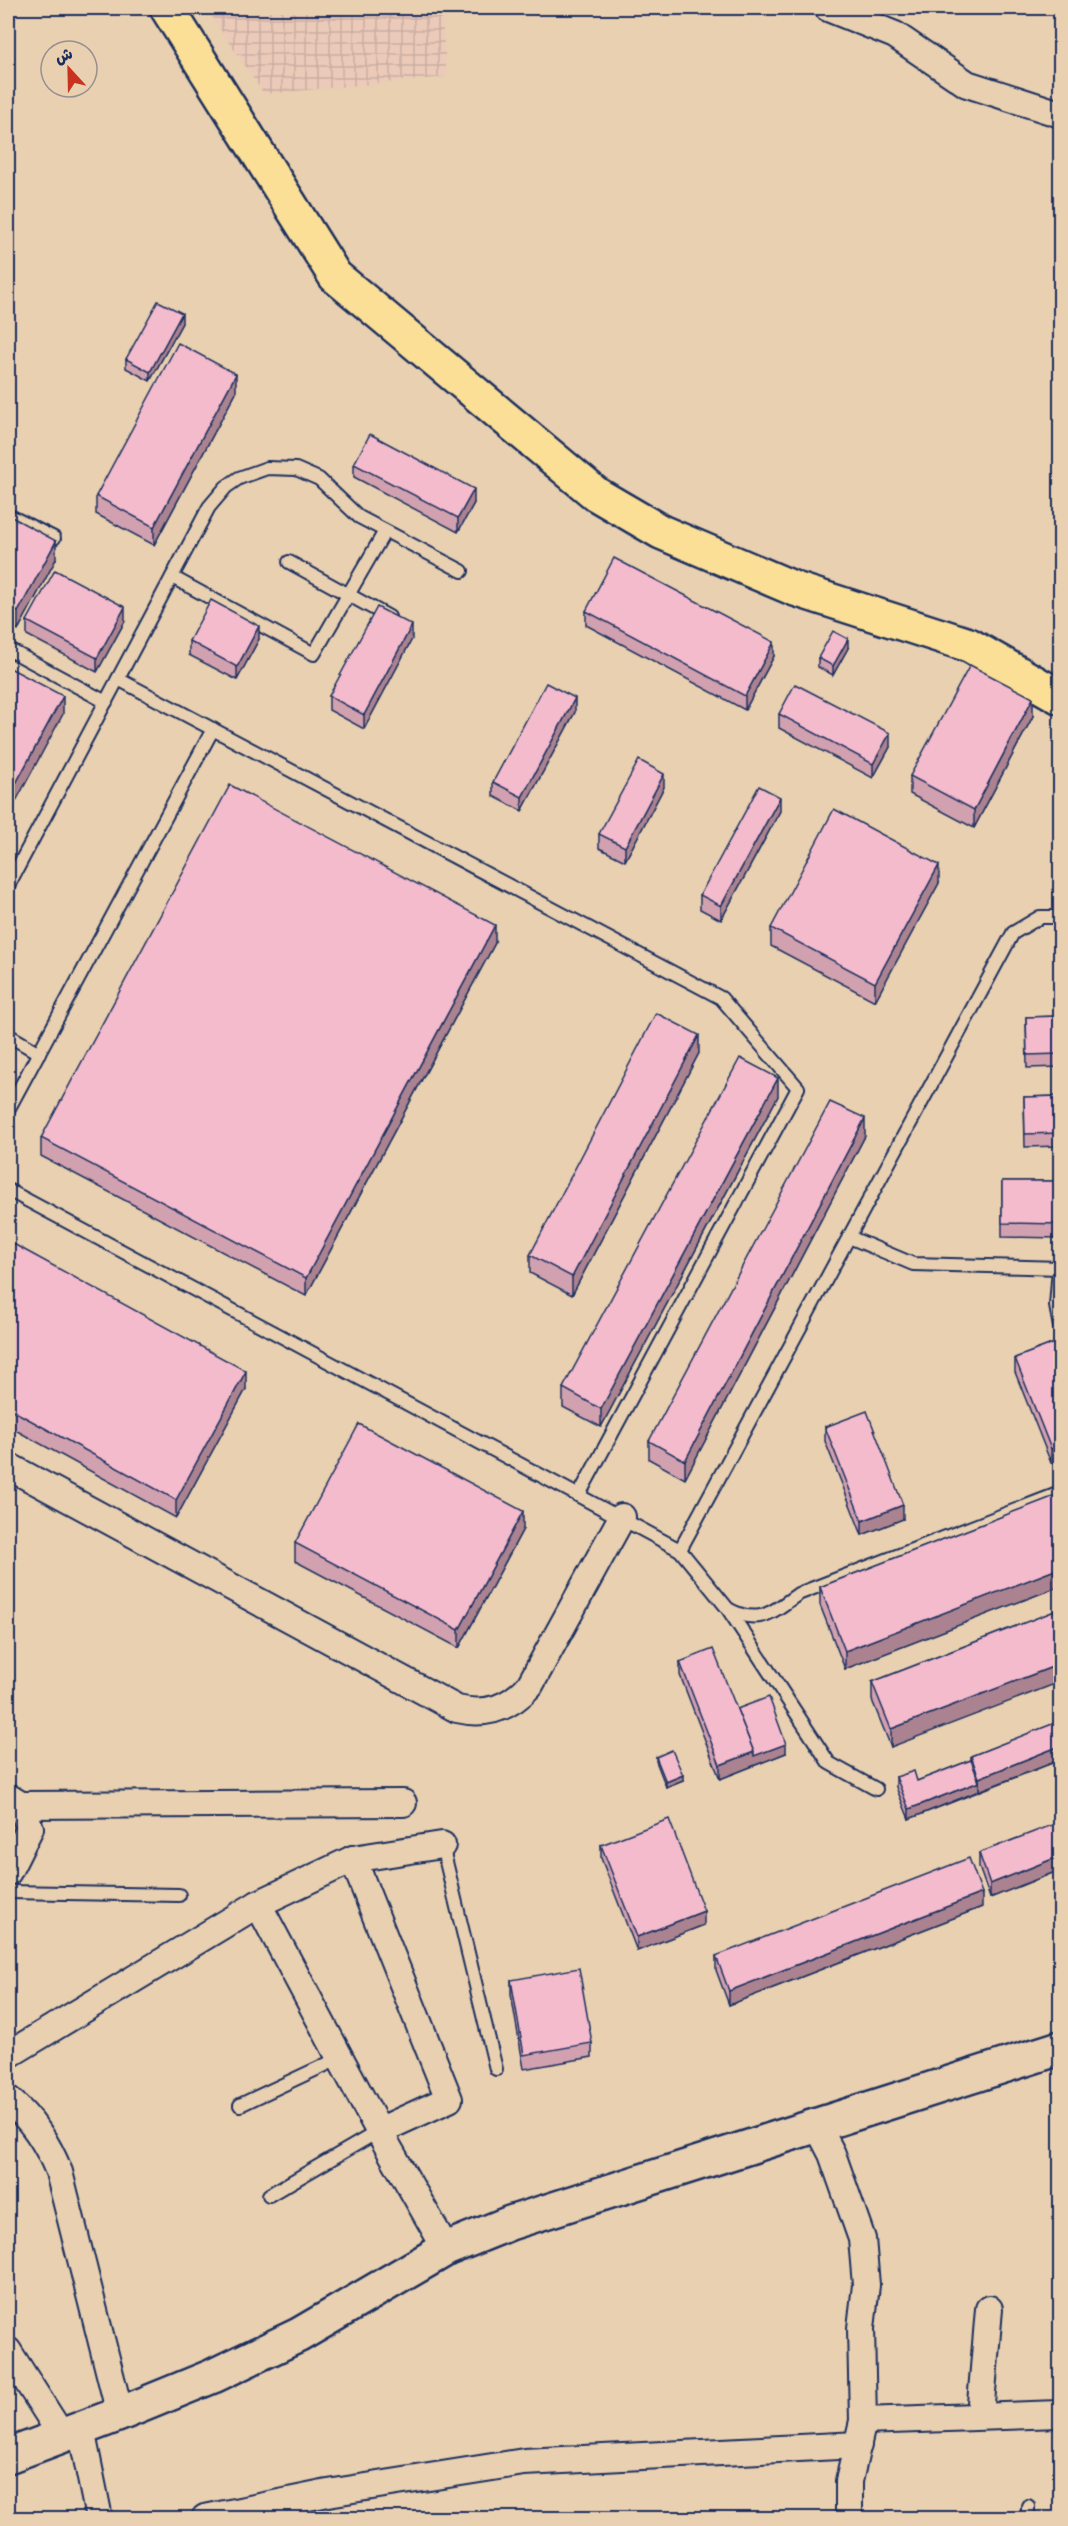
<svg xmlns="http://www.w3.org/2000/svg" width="1068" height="2526" viewBox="0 0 1068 2526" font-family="'Indie Flower','Playpen Sans Arabic',sans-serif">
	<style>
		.industrial { fill: url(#industrial-grid) }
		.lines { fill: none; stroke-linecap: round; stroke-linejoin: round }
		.service-casing { stroke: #1b2f5e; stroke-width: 16 }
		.minor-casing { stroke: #1b2f5e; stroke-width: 30 }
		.secondary-casing { stroke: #1b2f5e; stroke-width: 38 }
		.primary-casing { stroke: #1b2f5e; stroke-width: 38 }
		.service { stroke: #e9d0b1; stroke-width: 12 }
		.minor { stroke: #e9d0b1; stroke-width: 26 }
		.secondary { stroke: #e9d0b1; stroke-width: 33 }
		.primary { stroke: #fbdf96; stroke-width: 33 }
		.wall { fill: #d2a1b0; stroke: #1b2f5e; stroke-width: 1.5 }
		.shaded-wall { fill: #ab8390; stroke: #1b2f5e; stroke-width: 1.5 }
		.building { fill: #f4bbcd; stroke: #1b2f5e; stroke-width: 1.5 }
	</style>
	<defs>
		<pattern id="industrial-grid" width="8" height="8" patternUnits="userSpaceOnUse" patternTransform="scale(1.5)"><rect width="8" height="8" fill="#eccab9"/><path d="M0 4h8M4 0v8" fill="none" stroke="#caaea1"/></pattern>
	</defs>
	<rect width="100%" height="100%" fill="#e9d0b1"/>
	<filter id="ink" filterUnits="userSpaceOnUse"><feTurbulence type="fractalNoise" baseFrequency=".0167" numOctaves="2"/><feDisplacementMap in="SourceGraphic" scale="12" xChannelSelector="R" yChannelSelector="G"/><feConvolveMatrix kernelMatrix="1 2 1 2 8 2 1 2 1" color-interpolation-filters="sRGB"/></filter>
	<g filter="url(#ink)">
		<polygon class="industrial" points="206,8 441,8 447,77 264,94"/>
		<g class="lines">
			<defs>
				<g id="service">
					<polyline points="8,515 54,538"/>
					<polyline points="289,562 389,617"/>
					<polyline points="172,577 314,654 385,531"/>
					<polyline points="8,649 106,702"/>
					<polyline points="118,679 721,998 798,1088 579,1495"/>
					<polyline points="8,886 209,507 226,487 239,478 267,468 296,469 319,479 359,517 462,571"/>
					<polyline points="8,1035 39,1053"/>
					<polyline points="8,1110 213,729"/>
					<polyline points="8,1190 680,1550 1013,933 1040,917 1060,917"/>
					<polyline points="849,1237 913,1264 1060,1268"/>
					<polyline points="1059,1268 1056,1306 1060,1327"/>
					<polyline points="680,1550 728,1609 829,1763 876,1789"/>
					<path d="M 728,1609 C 759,1626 773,1612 798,1594 L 1060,1493"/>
					<polyline points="442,1845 496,2069"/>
					<polyline points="8,1892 179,1895"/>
					<polyline points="240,2105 340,2058"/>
					<polyline points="269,2195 379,2131"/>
					<polyline points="1028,2506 1028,2518"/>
				</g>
				<g id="minor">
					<polyline points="828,8 895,35 967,84 1060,114"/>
					<path d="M 8,1466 L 457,1709 C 487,1716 510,1708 530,1685 L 622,1517"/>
					<polyline points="8,1797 21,1805 403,1803"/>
					<polyline points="353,1859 449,2099 379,2131"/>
					<polyline points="8,1872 30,1828 21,1805"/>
					<polyline points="258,1904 379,2131 446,2249"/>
					<polyline points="8,2055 258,1904 353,1859 442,1845"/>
					<path d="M 8,2099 C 32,2120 47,2142 59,2172 L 120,2414"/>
					<polyline points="818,2127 832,2154 862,2239 866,2285 861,2328 863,2421 849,2481 849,2518"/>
					<polyline points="8,2351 62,2436"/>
					<polyline points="980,2415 989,2309"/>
					<polyline points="863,2421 1060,2414"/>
					<polyline points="81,2429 99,2518"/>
					<polyline points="205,2518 328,2493 524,2462 858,2445"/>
				</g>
				<polyline id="secondary" points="8,2456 120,2414 213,2376 299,2335 446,2249 510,2223 1060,2048"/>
				<polyline id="primary" points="167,8 335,276 596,494 661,532 795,589 969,645 1060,697"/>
			</defs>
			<use href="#service" class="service-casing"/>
			<use href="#minor" class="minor-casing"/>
			<use href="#secondary" class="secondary-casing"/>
			<use href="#primary" class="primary-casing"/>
			<use href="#service" class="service"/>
			<use href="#minor" class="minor"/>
			<use href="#secondary" class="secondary"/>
			<use href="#primary" class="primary"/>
		</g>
		<g class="wall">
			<polygon points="182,323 150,381 126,368 126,359"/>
			<polygon points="236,392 154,545 96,514 96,496"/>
			<polygon points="354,464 474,503 458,532 354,477"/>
			<polygon points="8,515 56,559 18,630 8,624"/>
			<polygon points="586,611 774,656 745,710 586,625"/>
			<polygon points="27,621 125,621 97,672 27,635"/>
			<polygon points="259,639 237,680 189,655 189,641"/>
			<polygon points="412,639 364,729 329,710 329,696"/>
			<polygon points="848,648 833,675 818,667 818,658"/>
			<polygon points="575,712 522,811 493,796 493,782"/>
			<polygon points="779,714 890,747 873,778 779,728"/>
			<polygon points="1033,716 974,828 910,794 910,776"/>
			<polygon points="664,787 625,861 599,848 599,834"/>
			<polygon points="780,811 721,920 700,909 700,895"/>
			<polygon points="939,883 875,1001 771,946 771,928"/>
			<polygon points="495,943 306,1296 41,1156 41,1138"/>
			<polygon points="1060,1016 1060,1067 1027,1068 1026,1017"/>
			<polygon points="699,1053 572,1295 530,1273 530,1255"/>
			<polygon points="778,1096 601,1427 563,1407 563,1388"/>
			<polygon points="1060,1096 1060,1146 1025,1147 1024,1097"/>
			<polygon points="865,1136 685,1479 649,1459 649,1441"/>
			<polygon points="1002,1181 1060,1181 1060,1238 1002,1237"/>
			<polygon points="8,1241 246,1389 176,1518 8,1426"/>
			<polygon points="1057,1342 1051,1463 1015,1372 1015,1358"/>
			<polygon points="825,1427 903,1519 862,1535 825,1441"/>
			<polygon points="1060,1494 1060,1586 845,1669 820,1605 820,1587"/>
			<polygon points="523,1529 459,1648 295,1561 295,1543"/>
			<polygon points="1060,1609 891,1747 872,1700 872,1682"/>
			<polygon points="680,1662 737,1709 786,1753 720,1779 680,1675"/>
			<polygon points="1060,1721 1060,1760 909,1819 896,1787 896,1777 917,1781 971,1760 971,1756"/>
			<polygon points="656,1757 683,1780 666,1787 656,1761"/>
			<polygon points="1060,1822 1060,1870 990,1898 979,1867 979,1853"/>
			<polygon points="601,1845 704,1925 637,1951 601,1858"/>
			<polygon points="982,1907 729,2005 716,1970 716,1956"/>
			<polygon points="511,1980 592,2043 592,2057 524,2069 511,1994"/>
		</g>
		<g class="shaded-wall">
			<polygon points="182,313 182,323 150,381 150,372"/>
			<polygon points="236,374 236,392 154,545 154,527"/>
			<polygon points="474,489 474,503 458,532 458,518"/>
			<polygon points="56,541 56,559 18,630 18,612"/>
			<polygon points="125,607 125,621 97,672 97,658"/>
			<polygon points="412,625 412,639 364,729 364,715"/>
			<polygon points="259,626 259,639 237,680 237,667"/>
			<polygon points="848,639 848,648 833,675 833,666"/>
			<polygon points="774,642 774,656 745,710 745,696"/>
			<polygon points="63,696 63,714 8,816 8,798"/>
			<polygon points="575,698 575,712 522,811 522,797"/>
			<polygon points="1033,698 1033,716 974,828 974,810"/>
			<polygon points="890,733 890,747 873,778 873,764"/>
			<polygon points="664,774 664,787 625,861 625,847"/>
			<polygon points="780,797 780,811 721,920 721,906"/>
			<polygon points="939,865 939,883 875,1001 875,983"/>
			<polygon points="495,925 495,943 306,1296 306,1278"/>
			<polygon points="699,1035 699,1053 572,1295 572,1277"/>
			<polygon points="778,1078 778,1096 601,1427 601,1409"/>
			<polygon points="865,1118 865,1136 685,1479 685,1461"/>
			<polygon points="246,1371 246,1389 176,1518 176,1500"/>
			<polygon points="1060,1446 1060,1460 1051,1463 1051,1449"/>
			<polygon points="903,1505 903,1519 862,1535 862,1521"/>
			<polygon points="523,1511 523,1529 459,1648 459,1630"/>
			<polygon points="1060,1568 1060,1586 845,1669 845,1651"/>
			<polygon points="1060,1664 1060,1682 891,1747 891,1729"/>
			<polygon points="786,1744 786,1753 720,1779 720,1765 754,1752"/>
			<polygon points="1060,1746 1060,1760 979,1791 979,1778"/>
			<polygon points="683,1775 683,1780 666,1787 666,1782"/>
			<polygon points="979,1782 979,1791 909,1819 909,1809"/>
			<polygon points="1060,1856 1060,1870 990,1898 990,1884"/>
			<polygon points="982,1893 982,1907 729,2005 729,1991"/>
			<polygon points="704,1911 704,1925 637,1951 637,1937"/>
		</g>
		<g class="building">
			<polygon points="158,301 182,313 150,372 126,359"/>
			<polygon points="178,343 236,374 154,527 96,496"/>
			<polygon points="370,434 474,489 458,518 354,464"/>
			<polygon points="8,515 56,541 18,612 8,606"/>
			<polygon points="614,558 774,642 745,696 586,611"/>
			<polygon points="55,570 125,607 97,658 27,621"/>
			<polygon points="211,600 259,626 237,667 189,641"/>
			<polygon points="377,607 412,625 364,715 329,696"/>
			<polygon points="833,631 848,639 833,666 818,658"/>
			<polygon points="970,665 1033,698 974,810 910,776"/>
			<polygon points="8,667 63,696 8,798"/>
			<polygon points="546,683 575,698 522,797 493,782"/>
			<polygon points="795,684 890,733 873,764 779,714"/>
			<polygon points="639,760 664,774 625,847 599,834"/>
			<polygon points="230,785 495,925 306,1278 41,1138"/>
			<polygon points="759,786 780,797 721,906 700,895"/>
			<polygon points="834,809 939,865 875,983 771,928"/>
			<polygon points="656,1013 699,1035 572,1277 530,1255"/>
			<polygon points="1060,1016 1060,1054 1027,1055 1026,1017"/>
			<polygon points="740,1058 778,1078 601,1409 563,1388"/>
			<polygon points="1060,1096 1060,1133 1025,1134 1024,1097"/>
			<polygon points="830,1102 865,1118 685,1461 649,1441"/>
			<polygon points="1002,1181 1060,1181 1060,1224 1002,1223"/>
			<polygon points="8,1241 246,1371 176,1500 8,1408"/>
			<polygon points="1057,1342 1060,1352 1060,1446 1051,1449 1015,1358"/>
			<polygon points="867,1411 903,1505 862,1521 825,1427"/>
			<polygon points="359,1424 523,1511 459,1630 295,1543"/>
			<polygon points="1060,1494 1060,1568 845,1651 820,1587"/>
			<polygon points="1060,1609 1060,1664 891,1729 872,1682"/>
			<polygon points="713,1649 754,1752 720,1765 680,1662"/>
			<polygon points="769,1697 786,1744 754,1756 754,1752 737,1709"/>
			<polygon points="1060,1721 1060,1746 979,1778 971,1756"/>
			<polygon points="672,1750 683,1775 666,1782 656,1757"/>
			<polygon points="971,1760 979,1782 909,1809 896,1777 914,1771 917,1781"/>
			<polygon points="669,1819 704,1911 637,1937 601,1845"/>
			<polygon points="1060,1822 1060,1856 990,1884 979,1853"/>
			<polygon points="969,1858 982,1893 729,1991 716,1956"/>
			<polygon points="579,1968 592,2043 524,2055 511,1980"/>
		</g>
	</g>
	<rect width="1068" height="2526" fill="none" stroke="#e9d0b1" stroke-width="30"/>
	<rect x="15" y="15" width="1038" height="2496" fill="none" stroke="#1b2f5e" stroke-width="2" filter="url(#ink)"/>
	<g transform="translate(69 69) rotate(338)"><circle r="28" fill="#e9d0b1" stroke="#979090" stroke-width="1.5"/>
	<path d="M0-4.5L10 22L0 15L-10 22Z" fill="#c8321e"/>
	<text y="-9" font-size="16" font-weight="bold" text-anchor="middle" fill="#1b2f5e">ش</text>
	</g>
</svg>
